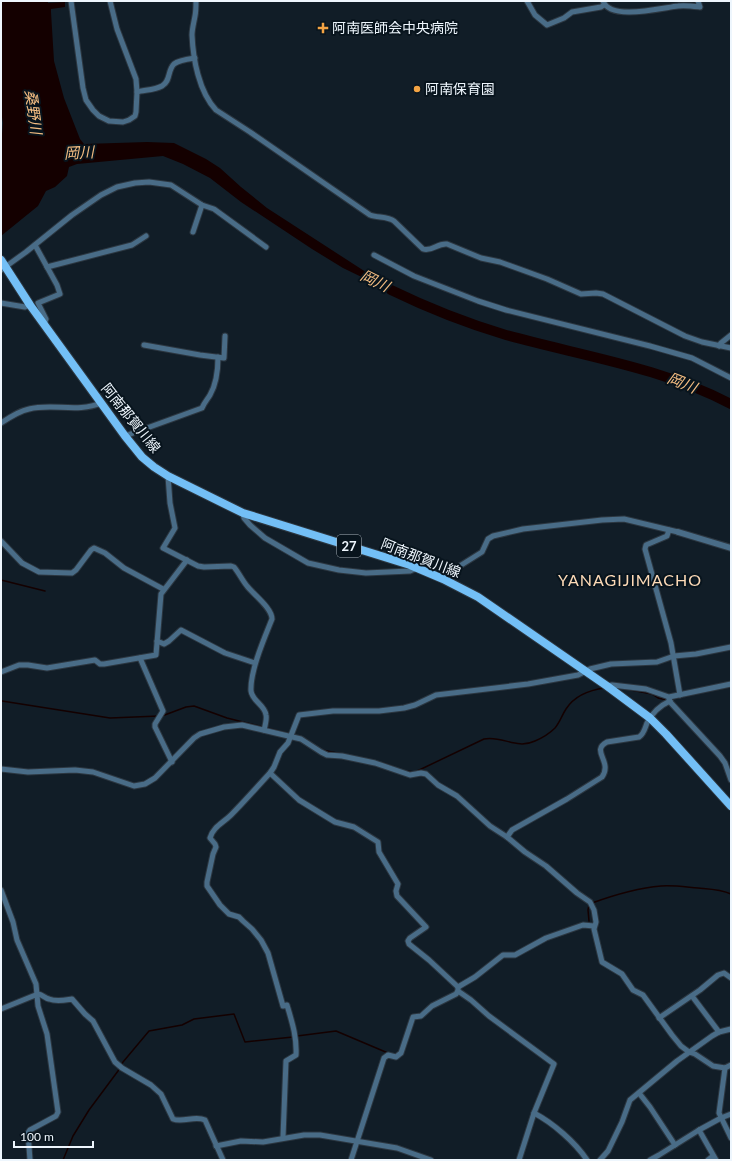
<svg xmlns="http://www.w3.org/2000/svg" width="732" height="1161" viewBox="0 0 732 1161" font-family="Lato,'Noto Sans JP',sans-serif">
	<style>
		.water { fill: #140000 }
		.lines { fill: none; stroke-linecap: round; stroke-linejoin: round }
		.stream { stroke: #140000; stroke-width: 1.5 }
		.river { stroke: #140000; stroke-width: 10 }
		.minor-casing { stroke: #2c3741; stroke-width: 7 }
		.tertiary-casing { stroke: #2c3741; stroke-width: 8 }
		.primary-casing { stroke: #2c3741; stroke-width: 10 }
		.minor { stroke: #496c87; stroke-width: 5 }
		.tertiary { stroke: #496c87; stroke-width: 6 }
		.primary { stroke: #73bff6; stroke-width: 8 }
		.poi-dot { fill: #f4a444; stroke: #08141d; stroke-width: 1.5 }
		.labels { text-anchor: middle; stroke-width: 4; stroke-linejoin: round; paint-order: stroke }
		.shield { fill: #08141d; stroke: #a9b2ba; stroke-width: 1 }
		.shield-label { font-size: 13px; font-weight: bold; fill: #eef6fd }
		.poi-label { font-size: 14px; fill: #eef6fd; stroke: #08141d; text-anchor: start }
		.street-label { font-size: 14px; fill: #eef6fd; stroke: #08141d }
		.water-label { font-size: 15px; font-style: italic; fill: #f4bd82; stroke: #08141d }
		.quarter-label { font-size: 16px; letter-spacing: 1px; fill: #fddab7; stroke: #08141d }
	</style>
	<rect width="100%" height="100%" fill="#111d27"/>
	<polygon class="water" points="1,1 48,1 48,3 65,2 65,7 51,9 51,12 54,61 64,98 80,139 84,144 147,142 174,143 206,159 220,168 241,187 267,208 409,300 343,268 312,249 241,202 210,178 183,164 163,156 77,164 69,167 67,176 55,187 46,191 38,206 1,236 1,145 3,123 1,111"/>
	<g class="lines">
		<g class="stream">
			<polyline points="1,580 45,591"/>
			<polyline points="631,690 652,694 658,698 667,700"/>
			<polyline points="671,699 728,687"/>
			<polyline points="2,701 110,718 159,716"/>
			<polyline points="162,716 186,707 194,706 227,718 291,734"/>
			<polyline points="306,739 314,745"/>
			<polyline points="322,750 362,758"/>
			<polyline points="383,763 394,767"/>
			<path d="M 405,771 L 415,772 L 484,739 C 502,735 516,750 535,741 C 542,738 550,733 555,728 C 560,722 562,715 566,709 C 575,695 589,690 605,688"/>
			<path d="M 592,903 C 614,895 638,888 661,886 C 673,885 686,887 698,888 C 709,889 720,889 731,894"/>
			<polyline points="589,921 588,910 589,905"/>
			<polyline points="297,1036 336,1031 388,1053"/>
			<polyline points="63,1160 73,1136 89,1110 118,1071 123,1062 149,1031 182,1025 194,1019 234,1014 245,1042 293,1037"/>
		</g>
		<path class="river" d="M 391,290 C 428,308 466,323 506,335 C 582,356 660,367 731,404"/>
		<defs>
			<g id="minor">
				<path d="M 71,1 L 83,88 L 86,100 L 93,110 L 99,116 L 109,121 L 123,122 L 129,120 L 135,116 L 136,112 L 137,92 C 144,90 155,90 162,86 C 171,81 167,71 174,64 C 179,60 188,59 195,58"/>
				<polyline points="110,1 117,29 136,79 137,92"/>
				<path d="M 196,1 C 196,6 196,11 195,16 C 194,22 192,29 192,35 C 193,59 199,92 216,110 L 250,132 L 370,215 C 378,218 387,216 394,221 L 423,249 C 432,252 437,243 447,244 L 481,258 L 500,262 L 547,279 L 581,294 L 596,293 L 603,294 L 685,336 L 702,342 L 731,348"/>
				<polyline points="527,1 535,15 547,25 564,18 572,12 601,7 604,5"/>
				<path d="M 603,1 C 610,21 661,8 678,6 C 685,5 692,6 700,7 L 698,1"/>
				<polyline points="193,232 202,205"/>
				<polyline points="35,245 57,285 60,294 38,303 46,319 44,324"/>
				<polyline points="374,255 414,276 478,301 506,310 650,346 692,358 731,378"/>
				<polyline points="47,267 132,245 146,236"/>
				<polyline points="1,270 26,252 72,215 101,195 117,187 135,183 149,182 171,185 202,205 214,209 266,247"/>
				<polyline points="1,303 25,307 30,305"/>
				<polyline points="144,345 200,355 224,358 225,336"/>
				<polyline points="719,346 721,343 731,335"/>
				<path d="M 1,423 C 10,417 19,411 29,409 C 52,403 78,413 101,403"/>
				<path d="M 125,436 L 202,408 C 204,403 207,400 210,395 C 217,383 218,370 218,357"/>
				<path d="M 168,476 L 170,503 L 175,528 L 163,548 L 198,566 L 204,567 L 231,566 L 234,567 C 239,573 242,580 247,586 C 254,595 272,608 272,619 C 264,639 250,671 251,691 C 252,701 265,705 266,715 C 267,719 265,726 264,730"/>
				<polyline points="243,513 244,518 250,525 265,538 308,563 339,570 366,573 410,571 417,568"/>
				<polyline points="669,530 667,536 646,545 645,549 671,643 680,695"/>
				<polyline points="1,541 22,563 39,572 72,573 76,570 91,550 94,548 105,553 124,568 163,589"/>
				<polyline points="443,579 447,574 482,552 488,539 493,536 523,529 602,520 624,519 678,532"/>
				<polyline points="157,641 164,644 169,641 181,630 225,653 255,663"/>
				<polyline points="140,658 163,711 155,724 155,727 172,762"/>
				<polyline points="1,672 19,665 28,665 47,668 95,660 100,664 104,664 156,655 161,594 187,560"/>
				<polyline points="607,686 612,685 646,689 669,697 731,684"/>
				<polyline points="669,699 671,703 720,756 725,763 731,780"/>
				<polyline points="1,769 28,772 75,770 93,772 134,786 145,784 155,778 194,738 200,734 224,727 242,725 301,739 321,752 327,755 342,756 375,763 410,775 421,773 426,774 438,785 457,796 490,826 507,837 525,852 546,866 577,893 590,902 594,910 596,922 594,929 602,962 622,974 633,990 643,995 672,1035 681,1046 689,1052 695,1054 713,1066 725,1068 731,1065"/>
				<polyline points="270,773 299,800 335,822 354,827 378,842 379,852 398,884 396,891 397,896 426,927 410,938 408,941 409,944 429,960 458,987 475,977 503,955 515,955 546,938 583,925 594,926"/>
				<path d="M 507,837 L 512,830 L 567,799 L 602,777 C 613,761 590,751 607,742 L 639,737 C 644,734 645,728 647,723 C 652,713 659,706 670,701"/>
				<polyline points="1,890 13,922 17,940 36,984 38,1006 47,1034 58,1112 56,1116 30,1130 28,1133 30,1160"/>
				<polyline points="458,987 458,991 471,1000 489,1016 554,1064 534,1113 519,1160"/>
				<polyline points="692,996 719,1032"/>
				<path d="M 1,1009 L 38,994 C 43,995 45,998 49,999 C 57,1002 65,1000 72,999 L 85,1014 L 93,1021 L 115,1062 L 122,1068 L 151,1085 L 161,1094 L 173,1119 C 183,1123 195,1115 205,1120 L 223,1160"/>
				<polyline points="659,1018 700,990 718,975 724,973 731,978"/>
				<polyline points="725,1068 719,1113 731,1138"/>
				<polyline points="639,1093 650,1107 675,1145"/>
				<path d="M 534,1113 C 553,1123 575,1142 587,1160"/>
				<path d="M 283,1137 L 286,1061 L 296,1055 C 297,1037 292,1022 287,1005 L 283,1006 L 268,953 L 261,940 L 252,929 L 243,921 L 239,917 L 229,914 L 220,905 L 207,886 L 207,882 L 213,854 L 216,847 L 215,844 L 210,838 C 213,827 223,823 231,815 C 244,802 257,787 270,773 L 274,767 L 280,752 L 288,743 L 299,715 L 333,711 L 379,711 L 404,708 L 415,705 L 436,695 L 528,684 L 578,675 L 590,669 L 611,664 L 657,662 L 674,656 L 696,654 L 731,647"/>
				<polyline points="216,1146 241,1141 263,1142 304,1135 320,1135 397,1148 431,1160"/>
				<polyline points="351,1160 384,1058 388,1055 396,1057 401,1053 413,1017 421,1016 432,1006 456,994 458,991"/>
				<polyline points="600,1160 608,1151 622,1122 630,1100 677,1061 712,1036 719,1032 731,1029"/>
				<polyline points="650,1160 659,1155 699,1130"/>
				<polyline points="708,1160 713,1156"/>
				<polyline points="716,1160 699,1130 721,1118 731,1114"/>
			</g>
			<polyline id="tertiary" points="678,532 731,548"/>
			<polyline id="primary" points="1,260 30,305 125,436 142,457 154,467 168,476 243,513 410,565 443,579 478,597 607,686 650,718 666,734 731,806"/>
		</defs>
		<use href="#minor" class="minor-casing"/>
		<use href="#tertiary" class="tertiary-casing"/>
		<use href="#primary" class="primary-casing"/>
		<use href="#minor" class="minor"/>
		<use href="#tertiary" class="tertiary"/>
		<use href="#primary" class="primary"/>
	</g>
	<g class="poi-dot">
		<path d="M321 22h4v4h4v4h-4v4h-4v-4h-4v-4h4z"/>
		<circle cx="417" cy="89" r="4"/>
	</g>
	<g class="labels">
		<rect class="shield" x="337" y="535" width="24" height="22" rx="3"/>
		<g class="shield-label">
			<text x="349" y="551">27</text>
		</g>
		<g class="poi-label">
			<text x="332" y="33">阿南医師会中央病院</text>
			<text x="425" y="94">阿南保育園</text>
		</g>
		<g class="street-label">
			<text transform="translate(131 418) rotate(51)" y="5">阿南那賀川線</text>
			<text transform="translate(421 558) rotate(21)" y="5">阿南那賀川線</text>
		</g>
		<g class="water-label">
			<text transform="translate(33 112) rotate(82)" y="5">桑野川</text>
			<text transform="translate(79 153) rotate(-3)" y="5">岡川</text>
			<text transform="translate(375 281) rotate(26)" y="5">岡川</text>
			<text transform="translate(682 383) rotate(22)" y="5">岡川</text>
		</g>
		<g class="quarter-label">
			<text x="630" y="586">YANAGIJIMACHO</text>
		</g>
	</g>
	<rect width="732" height="1161" fill="none" stroke="#eef6fd" stroke-width="4"/>
	<path d="M14 1141v6h79v-6" fill="none" stroke="#eef6fd" stroke-width="2"/>
	<text x="20" y="1141" font-size="12" fill="#eef6fd" stroke="#08141d" stroke-width="3" paint-order="stroke">100 m</text>
</svg>
